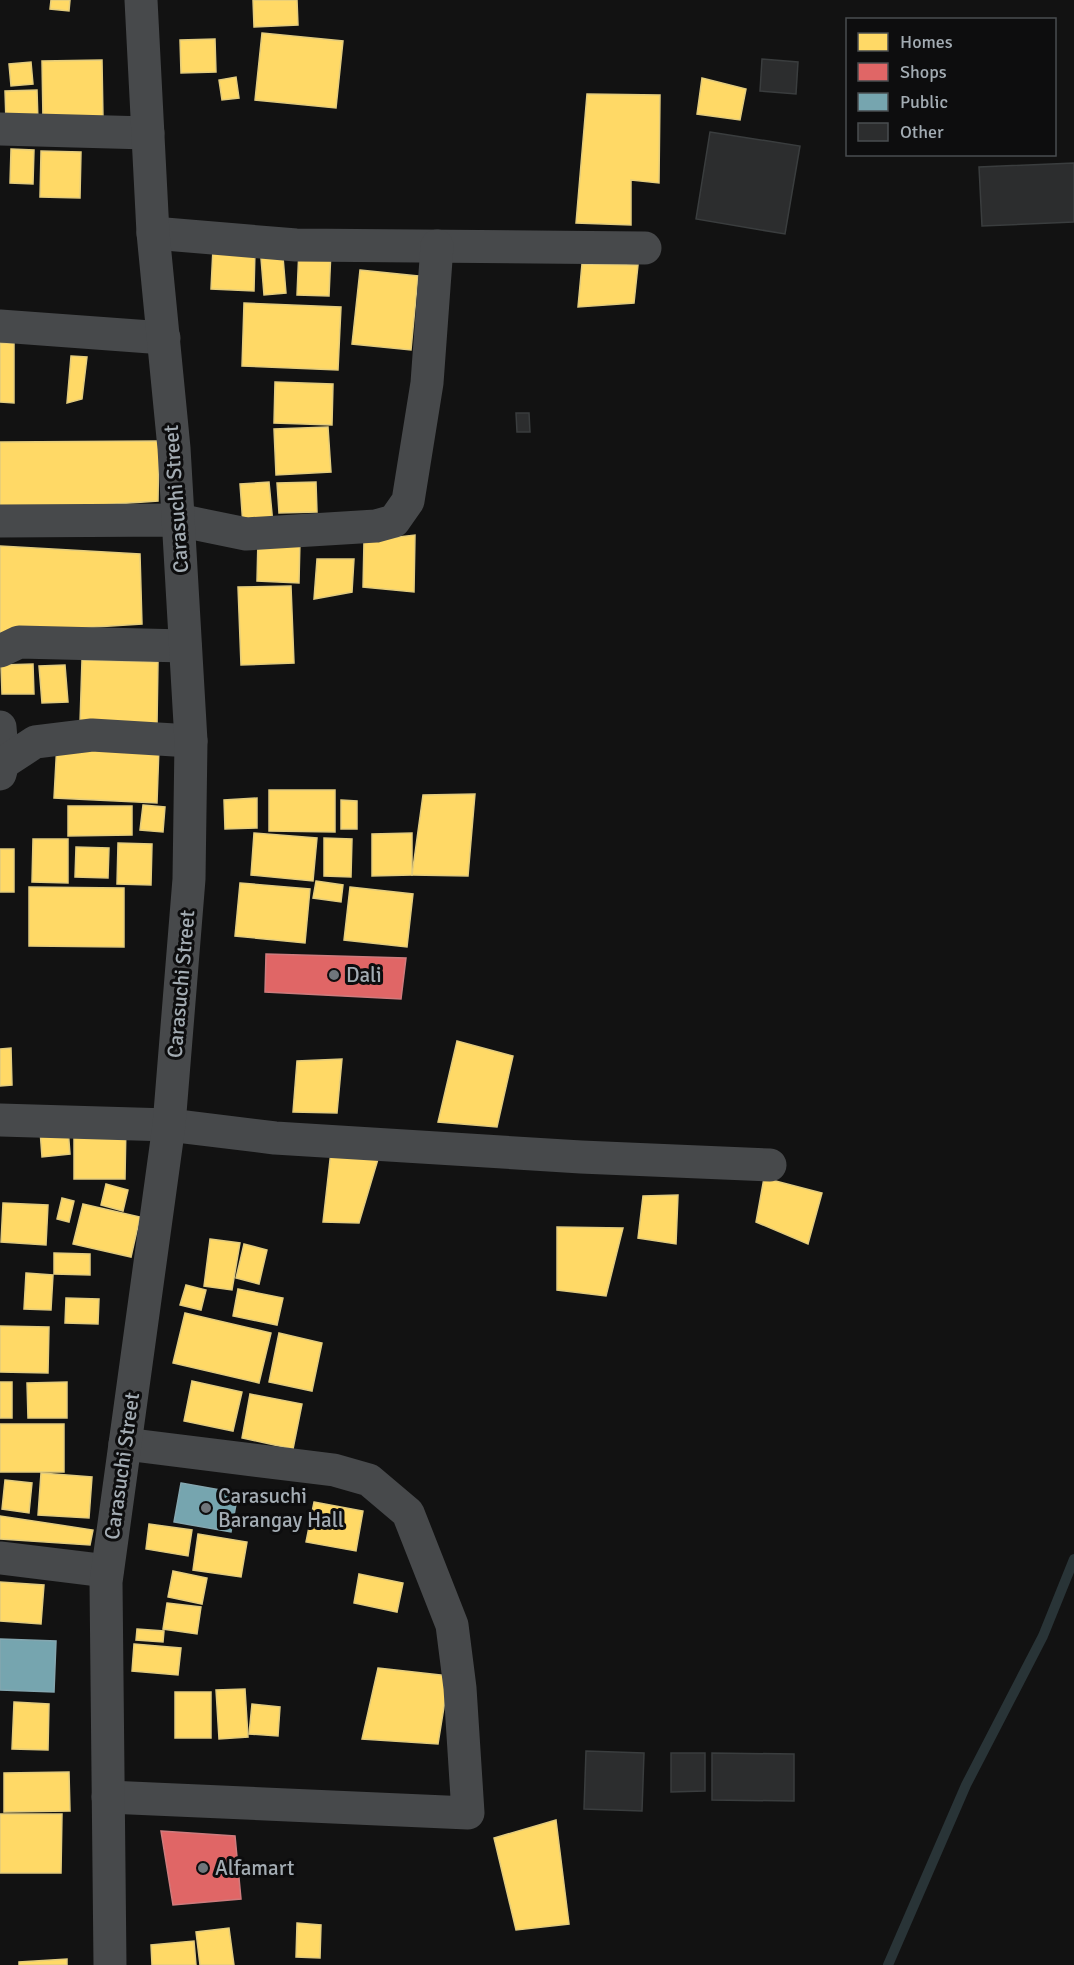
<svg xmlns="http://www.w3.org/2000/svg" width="1074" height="1965" viewBox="0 0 1074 1965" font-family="Signika,sans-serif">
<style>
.homes{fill:#ffd966;stroke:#e3cc7d;stroke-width:1.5}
.shops{fill:#e06666;stroke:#ce7b7d;stroke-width:1.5}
.public{fill:#76a5af;stroke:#84a7b0;stroke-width:1.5}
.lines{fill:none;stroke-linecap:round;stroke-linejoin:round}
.stream{stroke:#293437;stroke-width:10}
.building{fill:#2c2d2e;stroke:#3a3d3e;stroke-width:1.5}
.minor{stroke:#47494b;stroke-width:33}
.poi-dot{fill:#70767b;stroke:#0d0d0e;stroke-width:2}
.labels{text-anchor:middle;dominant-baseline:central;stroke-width:6;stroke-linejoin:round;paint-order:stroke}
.street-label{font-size:21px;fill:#a3acb3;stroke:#0d0d0e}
.poi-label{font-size:21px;fill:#a3acb3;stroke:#0d0d0e;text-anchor:start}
</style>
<rect width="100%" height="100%" fill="#121212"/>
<g class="homes">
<path d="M51,0H70L69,11L50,9Z"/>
<path d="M253,0H297L298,25L254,27Z"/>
<path d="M262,33L343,41L336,108L255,100Z"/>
<path d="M215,39L216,72L181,73L180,40Z"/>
<path d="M102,60L103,119L43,120L42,61Z"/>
<path d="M31,62L33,84L11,86L9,64Z"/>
<path d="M236,77L239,98L222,100L219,80Z"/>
<path d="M702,78L746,89L740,120L697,114Z"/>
<path d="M37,90L38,121L6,122L5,91Z"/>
<path d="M587,94L660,95L659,183L631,180V225L576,223Z"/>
<path d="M11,149L34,150L33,184L10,183Z"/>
<path d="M41,151L81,152L80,198L40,197Z"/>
<path d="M282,245L286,293L264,295L260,246Z"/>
<path d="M213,248L255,250L254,291L211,289Z"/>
<path d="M299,248L331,250L329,296L297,295Z"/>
<path d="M582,264L638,265L634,303L578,307Z"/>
<path d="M360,270L418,276L411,350L352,344Z"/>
<path d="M244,303L341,307L338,370L242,366Z"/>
<path d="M0,343H14V403L0,402Z"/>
<path d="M71,356L87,357L82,399L67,403Z"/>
<path d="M275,382L333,384L332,425L274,423Z"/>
<path d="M328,427L331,472L276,475L274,429Z"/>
<path d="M159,441L158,501L0,512V442Z"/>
<path d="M269,482L273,524L243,526L240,484Z"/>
<path d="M316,482L317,512L279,513L277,483Z"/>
<path d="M415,535L414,592L363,587L364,541Z"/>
<path d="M258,539L300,540L299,583L257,581Z"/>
<path d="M0,546L140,554L142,624L0,633Z"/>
<path d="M317,559H354L352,592L314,599Z"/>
<path d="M291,586L294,663L241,665L238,587Z"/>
<path d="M82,660L158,662L157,725L80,723Z"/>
<path d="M33,664L34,694H2L1,665Z"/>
<path d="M65,665L68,702L42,703L39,666Z"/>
<path d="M57,742L159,747L157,803L54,798Z"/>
<path d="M269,790H335V832L269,831Z"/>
<path d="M475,794L468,876L412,875L423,795Z"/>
<path d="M257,798V828L225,829L224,800Z"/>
<path d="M341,800L357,801V829H341Z"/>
<path d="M143,805L165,807L163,832L140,830Z"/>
<path d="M68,806H132V835L68,836Z"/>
<path d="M254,833L317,838L313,881L251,875Z"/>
<path d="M412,833V875L372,876V834Z"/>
<path d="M324,838L352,839L351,877L324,876Z"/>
<path d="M33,839H68V883L32,882Z"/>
<path d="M118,843L152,844L151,885L117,884Z"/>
<path d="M76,847L109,848L108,878L75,877Z"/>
<rect x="0" y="849" width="14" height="43"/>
<path d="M316,881L343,885L341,902L313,898Z"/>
<path d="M240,883L310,889L305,943L235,936Z"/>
<path d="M29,887L124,888V947L29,946Z"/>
<path d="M350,887L413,894L407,947L344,940Z"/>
<path d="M457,1041L513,1056L497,1127L438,1122Z"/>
<path d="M11,1048L12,1085L0,1086V1049Z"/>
<path d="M342,1059L337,1113L293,1112L297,1061Z"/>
<path d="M74,1124H126L125,1179H74Z"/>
<path d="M68,1128L70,1154L42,1157L40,1130Z"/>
<path d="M331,1151L378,1159L359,1223L323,1222Z"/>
<path d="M764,1178L822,1193L808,1244L756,1222Z"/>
<path d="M106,1184L128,1190L123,1211L101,1205Z"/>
<path d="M678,1195L676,1244L638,1238L643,1196Z"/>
<path d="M62,1198L74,1201L69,1222L57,1219Z"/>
<path d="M3,1203L48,1205L46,1245L1,1242Z"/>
<path d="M83,1204L140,1217L131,1257L73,1244Z"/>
<path d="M557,1227L623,1228L606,1296L557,1290Z"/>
<path d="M210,1239L240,1243L232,1290L204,1286Z"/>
<path d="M244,1244L267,1250L259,1284L236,1278Z"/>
<path d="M54,1253L90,1254V1275L54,1274Z"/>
<path d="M26,1273L53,1275L51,1310L24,1309Z"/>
<path d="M186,1285L206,1290L201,1310L180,1305Z"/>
<path d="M238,1289L283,1298L277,1325L233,1316Z"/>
<path d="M66,1298L99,1299L98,1324L65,1323Z"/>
<path d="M185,1313L271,1333L259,1383L173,1363Z"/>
<path d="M0,1326L49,1327L48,1373L0,1372Z"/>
<path d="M279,1333L322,1343L312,1391L269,1382Z"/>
<path d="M192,1381L242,1392L233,1431L184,1421Z"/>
<rect x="0" y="1382" width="12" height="36"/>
<path d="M67,1382V1418H28L27,1383Z"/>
<path d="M250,1394L302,1404L293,1449L242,1438Z"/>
<rect x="0" y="1424" width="64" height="48"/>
<path d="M41,1473L92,1477L89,1518L38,1515Z"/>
<path d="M5,1480L32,1483L29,1513L2,1509Z"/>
<path d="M314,1502L363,1511L356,1551L306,1542Z"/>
<path d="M0,1516L93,1530L90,1545L0,1539Z"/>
<path d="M149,1524L192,1530L188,1556L146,1549Z"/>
<path d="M198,1534L247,1542L241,1577L193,1570Z"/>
<path d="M173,1571L207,1578L202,1604L168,1597Z"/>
<path d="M359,1574L403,1583L397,1612L354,1603Z"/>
<path d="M0,1582L44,1585L41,1624L0,1621Z"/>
<path d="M167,1603L201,1607L197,1634L163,1629Z"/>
<path d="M137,1629L164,1631L163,1642L136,1640Z"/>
<path d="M134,1644L181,1648L178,1675L132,1671Z"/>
<path d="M378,1668L449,1676L438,1744L362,1739Z"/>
<path d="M245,1689L248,1737L219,1739L216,1690Z"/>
<rect x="175" y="1692" width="36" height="46"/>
<path d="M14,1702L49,1704L48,1750L12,1749Z"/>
<path d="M252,1704L280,1707L278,1736L249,1734Z"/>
<path d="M69,1772L70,1811L4,1812V1773Z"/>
<path d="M0,1814H62L61,1873H0Z"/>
<path d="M556,1820L569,1924L516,1930L494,1838Z"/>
<path d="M297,1923L321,1925L320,1958L296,1957Z"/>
<path d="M229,1928L234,1965H200L196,1932Z"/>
<path d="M194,1941L196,1965H152L151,1945Z"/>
<path d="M67,1959V1965H19V1962Z"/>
</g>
<g class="shops">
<path d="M266,954L406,958L401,999L265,992Z"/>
<path d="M161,1831L235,1836L241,1899L173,1905Z"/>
</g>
<g class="public">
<path d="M181,1483L238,1493L231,1532L174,1522Z"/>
<path d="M0,1639L56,1641L54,1692L0,1690Z"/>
</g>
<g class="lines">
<path class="stream" d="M888,1965L966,1785L1043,1636L1074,1559"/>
</g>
<g class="building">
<path d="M762,59L798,62L796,94L760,91Z"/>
<path d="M710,132L800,146L785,234L696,219Z"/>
<path d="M1074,163V222L982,226L979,167Z"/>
<path d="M516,413H529L530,432H517Z"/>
<path d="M586,1751L644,1753L642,1811L584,1809Z"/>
<path d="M671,1753H705V1791L671,1792Z"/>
<path d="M712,1753L794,1754V1801L712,1800Z"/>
</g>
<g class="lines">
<g class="minor">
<path d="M0,129L148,133"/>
<path d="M153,233L296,245L645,248"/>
<path d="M0,326L164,338"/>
<path d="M0,521L178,520L246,534L376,526L394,521L408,501L427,383L437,246"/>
<path d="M0,651L19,642L185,646"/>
<path d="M0,727L3,763"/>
<path d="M0,774L3,763L35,742L92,735L191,741"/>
<path d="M0,1120L169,1125L275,1138L581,1157L770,1165"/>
<path d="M0,1558L107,1571"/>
<path d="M108,1797L468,1813L460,1688L452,1625L408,1513L369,1480L334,1470L125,1444"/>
<path d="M110,1965L106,1582L169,1125L189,879L191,741L174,448L153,233L141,0"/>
</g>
</g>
<g class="poi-dot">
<circle cx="334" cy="975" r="6"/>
<circle cx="206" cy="1508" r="6"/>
<circle cx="203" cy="1868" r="6"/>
</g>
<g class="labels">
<g class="street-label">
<text transform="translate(176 499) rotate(-94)">Carasuchi Street</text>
<text transform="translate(181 984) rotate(-85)">Carasuchi Street</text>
<text transform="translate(122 1466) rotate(-82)">Carasuchi Street</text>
</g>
<g class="poi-label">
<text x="346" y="975">Dali</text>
<text x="218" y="1496">Carasuchi<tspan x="218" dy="24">Barangay Hall</tspan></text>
<text x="215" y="1868">Alfamart</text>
</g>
</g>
<rect x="846" y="18" width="210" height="138" fill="#0d0d0e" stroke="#494d50" stroke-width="1.5"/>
<rect x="858" y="33" width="30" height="18" fill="#ffd966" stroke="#494d50" stroke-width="1.5"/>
<text x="900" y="48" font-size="18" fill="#a3acb3">Homes</text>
<rect x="858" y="63" width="30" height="18" fill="#e06666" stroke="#494d50" stroke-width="1.5"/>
<text x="900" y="78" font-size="18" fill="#a3acb3">Shops</text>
<rect x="858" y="93" width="30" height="18" fill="#76a5af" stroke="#494d50" stroke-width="1.5"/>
<text x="900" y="108" font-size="18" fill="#a3acb3">Public</text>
<rect x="858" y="123" width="30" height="18" fill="#2c2d2e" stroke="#494d50" stroke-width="1.5"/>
<text x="900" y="138" font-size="18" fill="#a3acb3">Other</text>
</svg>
